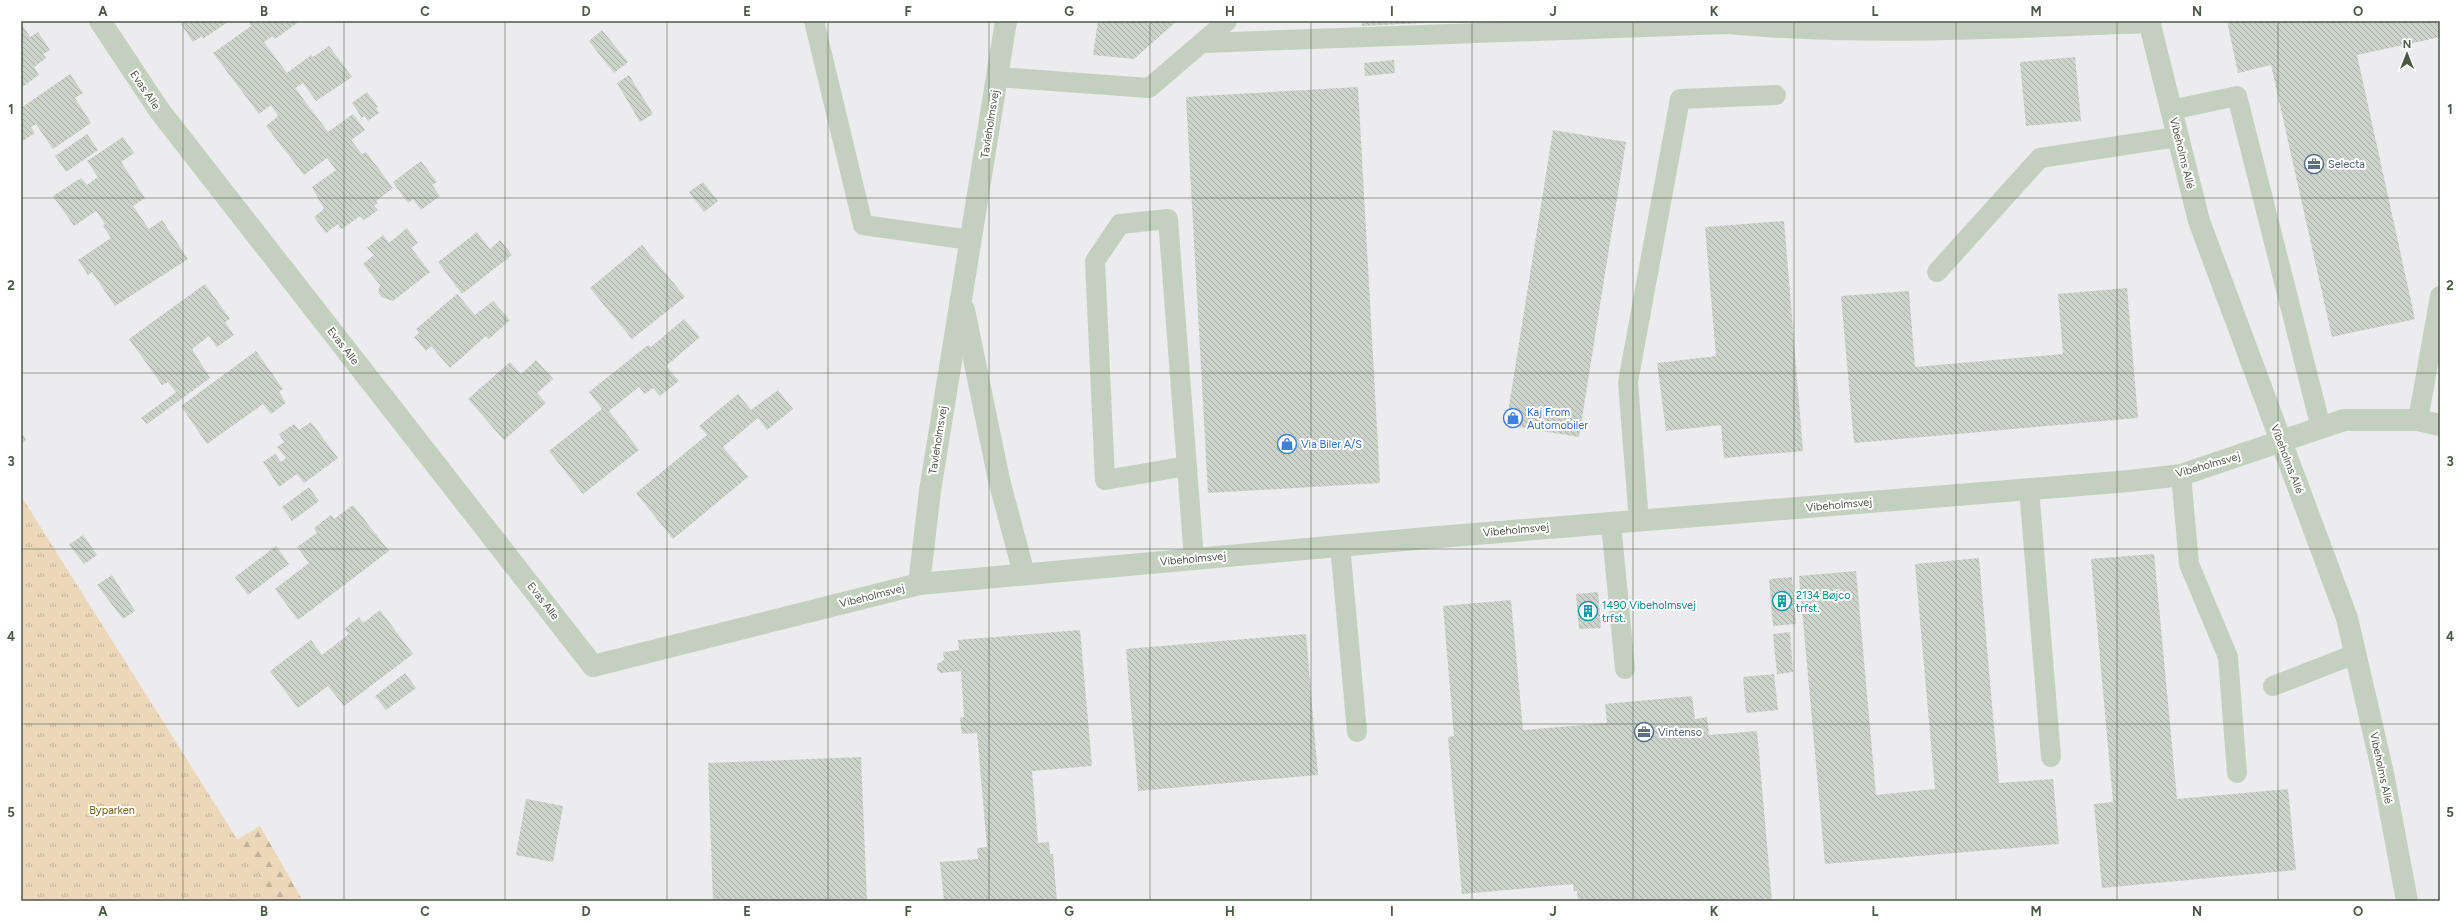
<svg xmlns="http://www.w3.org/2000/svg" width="2461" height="922" viewBox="0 0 2461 922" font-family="Figtree,sans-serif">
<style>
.forest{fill:url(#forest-firs)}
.park{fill:url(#park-tufts)}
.building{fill:url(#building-back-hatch)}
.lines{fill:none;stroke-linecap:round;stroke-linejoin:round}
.lane{stroke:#c4d0bf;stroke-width:20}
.street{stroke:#c4d0bf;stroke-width:22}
.grid{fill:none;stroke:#4b5845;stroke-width:1;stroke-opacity:0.55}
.labels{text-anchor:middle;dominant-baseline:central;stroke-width:4;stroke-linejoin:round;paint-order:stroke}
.street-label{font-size:11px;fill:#4b5845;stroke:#fff}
.service-label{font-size:11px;fill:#4e5e75;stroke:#fff;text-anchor:start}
.shop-label{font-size:11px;fill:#366cbe;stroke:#fff;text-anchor:start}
.culture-label{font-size:11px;fill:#0d838f;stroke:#fff;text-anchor:start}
.park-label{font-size:11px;fill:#755a1a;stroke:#fff}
.neatline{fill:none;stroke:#4b5845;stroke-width:1.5}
.grid-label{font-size:13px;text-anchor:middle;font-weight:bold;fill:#4b5845}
</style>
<defs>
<pattern id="forest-firs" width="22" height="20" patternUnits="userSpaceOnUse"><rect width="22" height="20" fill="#ecd7b9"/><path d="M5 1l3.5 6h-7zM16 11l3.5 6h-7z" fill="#c1b198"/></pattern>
<pattern id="park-tufts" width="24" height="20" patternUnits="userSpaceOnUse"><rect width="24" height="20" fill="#ecd7b9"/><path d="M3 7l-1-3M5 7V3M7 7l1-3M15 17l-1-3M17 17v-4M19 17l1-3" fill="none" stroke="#c1b198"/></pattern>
<pattern id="building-back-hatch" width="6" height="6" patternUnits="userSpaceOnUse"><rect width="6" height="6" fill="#ccd3ca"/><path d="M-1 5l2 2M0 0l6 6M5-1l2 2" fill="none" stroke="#a8aea6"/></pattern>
</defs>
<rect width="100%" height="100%" fill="#ecebee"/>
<path class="forest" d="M260,826L303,901H231L220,850Z"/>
<path class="park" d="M21,496L276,901H21Z"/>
<g class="building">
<path d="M185,21H229L203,39L202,36L193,42L181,24Z"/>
<path d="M248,21H300L275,39L272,36L264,42L287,73L311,55L313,57L329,46L352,77L316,101L303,83L295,88L328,132L353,114L365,130L351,140L362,154L366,152L393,188L376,201L378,203L374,206L378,210L364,220L360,216L342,229L338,224L326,233L314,217L324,209L312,187L336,170L327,158L304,175L266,126L278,116L271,105L259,114L213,53L251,26Z"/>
<path d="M1098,21H1177L1134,59L1093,55Z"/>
<path d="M1362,21H1445V22L1362,26Z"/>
<path d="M2227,21H2440V37L2357,55L2415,319L2332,337L2271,65L2238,73Z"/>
<path d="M21,23L30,37L38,32L50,50L43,54L46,58L34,67L39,75L21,88Z"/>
<path d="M602,30L628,62L614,73L589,41Z"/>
<path d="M2075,57L2081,121L2026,126L2020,62Z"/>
<path d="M1394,60L1395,73L1365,76L1364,63Z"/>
<path d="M70,74L83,93L75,98L91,123L53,149L36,124L31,127L35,133L21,142V108Z"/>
<path d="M629,75L653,114L640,122L617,83Z"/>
<path d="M1358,87L1380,483L1208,493L1186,97Z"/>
<path d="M367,92L378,107L376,108L379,113L368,121L364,116L362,118L352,103Z"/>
<path d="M1553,130L1626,142L1579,437L1506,425Z"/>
<path d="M87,134L98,150L66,172L55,156Z"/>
<path d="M123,137L134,153L121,162L145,198L133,206L149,229L162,220L188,259L115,306L92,272L88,275L78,260L111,238L103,226L105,224L96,211L74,226L53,196L81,178L87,185L98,177L87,161Z"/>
<path d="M421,161L437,182L432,185L440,196L421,210L413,199L408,203L393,182Z"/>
<path d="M703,182L718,201L704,212L689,192Z"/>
<path d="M1784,221L1803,451L1724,458L1721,425L1666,431L1657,363L1716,356L1705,227Z"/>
<path d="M407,228L418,243L411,248L430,272L393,301L381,297L378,291L380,285L363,264L374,255L367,248L383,235L389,243Z"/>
<path d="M477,232L490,249L500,240L512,255L462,294L438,262Z"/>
<path d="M642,245L685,297L632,339L590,288Z"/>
<path d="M205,284L230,319L225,322L234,335L217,347L209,336L192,349L210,378L147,424L141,418L176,392L168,382L162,385L129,339Z"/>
<path d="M2127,288L2138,418L1854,443L1841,296L1909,291L1915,367L2063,354L2058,294Z"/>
<path d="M457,294L475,315L493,301L510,320L489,339L486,336L450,368L431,346L426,351L414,337L419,333L416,329Z"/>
<path d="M684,319L700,337L666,366L679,381L660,396L653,388L645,394L639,387L609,411L639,450L583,494L549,451L602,409L589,392L648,345L651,347Z"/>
<path d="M256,351L283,389L279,392L286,403L271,414L263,404L207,444L181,406Z"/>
<path d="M536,360L553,379L537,393L546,403L504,440L468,399L510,362L521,374Z"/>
<path d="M778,390L793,409L767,430L758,418L723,447L748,477L673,539L636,493L707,435L699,426L738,394L751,410Z"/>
<path d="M311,422L338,458L304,483L297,474L279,487L263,462L275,454L281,462L286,458L277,447L284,442L279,434L294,424L299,430Z"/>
<path d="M21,432L26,440L21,444Z"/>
<path d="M309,487L319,501L292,521L282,507Z"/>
<path d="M353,505L389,551L298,620L275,589L309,563L297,547L317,533L314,528L331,515L334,519Z"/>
<path d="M83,535L97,555L84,564L69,545Z"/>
<path d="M276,546L289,564L248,595L235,577Z"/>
<path d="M2154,554L2177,799L2288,789L2296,870L2102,888L2094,804L2113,802L2091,559Z"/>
<path d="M1979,558L1999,783L2053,779L2059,844L1825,864L1799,576L1856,571L1876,795L1935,789L1915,564Z"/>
<path d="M112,575L135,611L123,619L97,585Z"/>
<path d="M1792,577L1796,624L1773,626L1769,579Z"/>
<path d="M1598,592L1601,628L1579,629L1576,594Z"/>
<path d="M1511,600L1523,730L1607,723L1605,704L1692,696L1695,719L1707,717L1709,735L1757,731L1772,901H1578L1577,891H1574L1573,884L1462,894L1448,737L1454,736L1443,606Z"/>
<path d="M380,610L413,654L344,706L328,686L298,708L270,671L311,640L322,655L349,634L344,629L359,617L363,623Z"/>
<path d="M1080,630L1092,766L1032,771L1038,843L1049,842L1050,854H1053L1057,901H944L940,862L978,859L977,848L987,847L977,733L962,734L960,718L964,717L961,671L941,673L937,670V664L944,660L943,652L959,650L958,640Z"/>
<path d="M1790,632L1793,672L1777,674L1773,634Z"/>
<path d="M1306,634L1318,775L1138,791L1126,649Z"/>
<path d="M405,673L416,688L386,710L375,696Z"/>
<path d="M1774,674L1778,710L1746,713L1743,677Z"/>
<path d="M861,757L867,901H713L708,763Z"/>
<path d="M526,799L563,806L553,862L516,855Z"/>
</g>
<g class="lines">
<g class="lane">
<path d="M814,21L863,225L970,240"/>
<path d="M1204,43L1727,24C1868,37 2009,28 2150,23"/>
<path d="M997,77L1149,88L1227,21"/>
<path d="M2171,110L2237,96L2321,428"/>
<path d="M1937,272L2040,158L2177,137"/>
<path d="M2418,420L2440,296"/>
<path d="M1187,466L1105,480L1095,261L1120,224L1168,219L1194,559"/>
<path d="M2181,475L2189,564L2228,657L2237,773"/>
<path d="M2029,489L2051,757"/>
<path d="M1639,521L1628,382L1680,99L1776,95"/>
<path d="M1611,523L1625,669"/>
<path d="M1340,545L1357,732"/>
<path d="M2273,686L2355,654"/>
</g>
<g class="street">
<path d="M100,21L159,110L593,666L919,584L1438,537L2130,481L2181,475L2344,420H2418L2440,425"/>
<path d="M2149,21L2199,221L2347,618L2383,773L2407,901"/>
<path d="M964,310L999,480L1024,574"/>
<path d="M919,584L930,491L1006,21"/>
</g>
</g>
<path class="grid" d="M183,21V901M344,21V901M505,21V901M667,21V901M828,21V901M989,21V901M1150,21V901M1311,21V901M1472,21V901M1633,21V901M1794,21V901M1956,21V901M2117,21V901M2278,21V901M21,198H2440M21,373H2440M21,549H2440M21,724H2440"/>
<defs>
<symbol id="office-ring" viewBox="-11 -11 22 22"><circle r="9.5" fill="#fff" stroke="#5c6f8a" stroke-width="1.5"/><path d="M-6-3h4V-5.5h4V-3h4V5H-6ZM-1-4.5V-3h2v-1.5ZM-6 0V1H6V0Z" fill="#5c6f8a"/></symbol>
<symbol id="shop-ring" viewBox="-11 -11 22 22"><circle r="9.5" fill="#fff" stroke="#3f7fe0" stroke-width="1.5"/><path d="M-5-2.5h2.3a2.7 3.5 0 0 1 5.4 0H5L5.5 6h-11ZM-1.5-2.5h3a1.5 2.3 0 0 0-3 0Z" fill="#3f7fe0"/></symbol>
<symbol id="building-ring" viewBox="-11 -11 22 22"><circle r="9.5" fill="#fff" stroke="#0f9aa8" stroke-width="1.5"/><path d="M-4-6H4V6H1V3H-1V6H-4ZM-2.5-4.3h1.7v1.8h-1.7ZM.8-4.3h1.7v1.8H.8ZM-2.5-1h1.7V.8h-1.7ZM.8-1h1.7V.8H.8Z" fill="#0f9aa8"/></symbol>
</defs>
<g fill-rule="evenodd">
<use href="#office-ring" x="2303" y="153" width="22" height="22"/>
<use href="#shop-ring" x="1502" y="407" width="22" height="22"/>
<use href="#shop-ring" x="1276" y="433" width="22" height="22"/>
<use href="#building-ring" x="1771" y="590" width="22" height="22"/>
<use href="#building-ring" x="1577" y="600" width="22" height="22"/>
<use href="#office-ring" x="1633" y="721" width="22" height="22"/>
</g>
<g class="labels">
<g class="street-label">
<text transform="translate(145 90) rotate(56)">Evas Alle</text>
<text transform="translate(990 124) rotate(-81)">Tavleholmsvej</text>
<text transform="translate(2182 153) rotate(76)">Vibeholms Allé</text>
<text transform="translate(343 346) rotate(52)">Evas Alle</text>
<text transform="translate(938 440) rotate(-81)">Tavleholmsvej</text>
<text transform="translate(2287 459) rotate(69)">Vibeholms Allé</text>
<text transform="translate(2208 465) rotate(-16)">Vibeholmsvej</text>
<text transform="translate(1839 505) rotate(-5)">Vibeholmsvej</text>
<text transform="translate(1516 530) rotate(-5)">Vibeholmsvej</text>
<text transform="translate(1193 559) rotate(-5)">Vibeholmsvej</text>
<text transform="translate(872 596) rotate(-14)">Vibeholmsvej</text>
<text transform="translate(543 601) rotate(52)">Evas Alle</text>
<text transform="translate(2381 768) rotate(78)">Vibeholms Allé</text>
</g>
<g class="service-label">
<text x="2328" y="164">Selecta</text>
<text x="1658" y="732">Vintenso</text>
</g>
<g class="shop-label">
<text x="1527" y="412">Kaj From<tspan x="1527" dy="13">Automobiler</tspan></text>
<text x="1301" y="444">Via Biler A/S</text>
</g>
<g class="culture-label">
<text x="1796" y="595">2134 Bøjco<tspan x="1796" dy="13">trfst.</tspan></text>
<text x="1602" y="605">1490 Vibeholmsvej<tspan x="1602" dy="13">trfst.</tspan></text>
</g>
<g class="park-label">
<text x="112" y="810">Byparken</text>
</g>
</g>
<rect width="2461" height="922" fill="none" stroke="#ffffff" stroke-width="44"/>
<g transform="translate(2407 54)" stroke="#ffffff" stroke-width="3" paint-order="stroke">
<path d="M0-3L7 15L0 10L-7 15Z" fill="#4b5845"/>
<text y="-6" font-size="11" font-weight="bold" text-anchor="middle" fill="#4b5845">N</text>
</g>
<rect x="22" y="22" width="2417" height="878" class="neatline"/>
<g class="grid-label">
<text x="103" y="16">A</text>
<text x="264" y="16">B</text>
<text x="425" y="16">C</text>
<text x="586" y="16">D</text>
<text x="747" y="16">E</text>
<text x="908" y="16">F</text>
<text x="1069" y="16">G</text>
<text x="1230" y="16">H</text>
<text x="1392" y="16">I</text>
<text x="1553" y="16">J</text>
<text x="1714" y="16">K</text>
<text x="1875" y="16">L</text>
<text x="2036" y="16">M</text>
<text x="2197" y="16">N</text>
<text x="2358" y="16">O</text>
<text x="11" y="114">1</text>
<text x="2450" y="114">1</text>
<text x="11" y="290">2</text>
<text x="2450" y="290">2</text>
<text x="11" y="466">3</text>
<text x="2450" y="466">3</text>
<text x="11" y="641">4</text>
<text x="2450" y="641">4</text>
<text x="11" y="817">5</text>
<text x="2450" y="817">5</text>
<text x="103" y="916">A</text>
<text x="264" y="916">B</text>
<text x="425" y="916">C</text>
<text x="586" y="916">D</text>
<text x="747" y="916">E</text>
<text x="908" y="916">F</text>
<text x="1069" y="916">G</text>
<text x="1230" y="916">H</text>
<text x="1392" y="916">I</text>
<text x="1553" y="916">J</text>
<text x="1714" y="916">K</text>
<text x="1875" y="916">L</text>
<text x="2036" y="916">M</text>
<text x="2197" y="916">N</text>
<text x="2358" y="916">O</text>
</g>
</svg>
